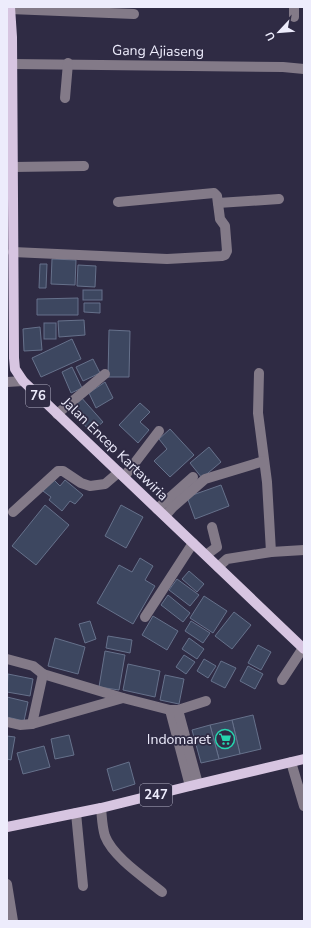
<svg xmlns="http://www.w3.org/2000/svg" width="311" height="928" viewBox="0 0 311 928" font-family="'Nunito Sans',sans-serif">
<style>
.building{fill:#3d4760;stroke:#66718b}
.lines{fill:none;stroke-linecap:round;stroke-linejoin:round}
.minor{stroke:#837a88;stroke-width:10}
.major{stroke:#d7c5e1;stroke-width:10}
.labels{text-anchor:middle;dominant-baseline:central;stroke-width:3.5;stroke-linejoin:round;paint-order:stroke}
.shield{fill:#2f2b44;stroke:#b4b2c5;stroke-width:1}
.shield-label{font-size:13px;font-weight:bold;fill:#edecfc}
.street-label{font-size:14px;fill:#edecfc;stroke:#2f2b44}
.poi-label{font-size:14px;fill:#edecfc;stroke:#2f2b44;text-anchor:end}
</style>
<rect width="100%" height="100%" fill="#2f2b44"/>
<g class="building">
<path d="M52,259L76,260L75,285L51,284Z"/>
<path d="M40,264H47L46,288H39Z"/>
<path d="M78,265L96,266L95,287L77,286Z"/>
<rect x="83" y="290" width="19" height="10"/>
<path d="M78,298V315H37V299Z"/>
<path d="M84,303H100V313L84,312Z"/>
<path d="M84,320L85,335L59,337L58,321Z"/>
<rect x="44" y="323" width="12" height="16"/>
<path d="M40,327L42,350L24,351L23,329Z"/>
<path d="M109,330L130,331L129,377H108Z"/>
<path d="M72,339L81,359L41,377L32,358Z"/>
<path d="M93,359L100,373L83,381L76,367Z"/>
<path d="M72,367L82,388L71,393L62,372Z"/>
<path d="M105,382L113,398L96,408L89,393Z"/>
<path d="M80,396L103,422L91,432L68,407Z"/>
<path d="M140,403L150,412L140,422L149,430L138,443L119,425Z"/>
<path d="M170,429L194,455L170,477L154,461L167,449L159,439Z"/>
<path d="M209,447L221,462L202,478L190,463Z"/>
<path d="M53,479L60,486L65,480L83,495L75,504L70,501L62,511L49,500L51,497L43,491Z"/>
<path d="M221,485L229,506L195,519L187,497Z"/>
<path d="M45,505L69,525L36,565L12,546Z"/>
<path d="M121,505L143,517L126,548L105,536Z"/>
<path d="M140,558L153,566L145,580L155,586L133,624L97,603L119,565L132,572Z"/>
<path d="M189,571L204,584L197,592L182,579Z"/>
<path d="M177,579L199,595L190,606L169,590Z"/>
<path d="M168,595L190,613L183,622L161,605Z"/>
<path d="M204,596L227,611L213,633L190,618Z"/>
<path d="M234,612L251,625L232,649L215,636Z"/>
<path d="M153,616L178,631L167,650L142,635Z"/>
<path d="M90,621L96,639L85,643L79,624Z"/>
<path d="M191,621L210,633L203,643L185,631Z"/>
<path d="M108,636L132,640L130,653L106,648Z"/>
<path d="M55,638L85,647L78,674L48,666Z"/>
<path d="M189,638L204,649L197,659L182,649Z"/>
<path d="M258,645L271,652L261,670L248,663Z"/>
<path d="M105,651L125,655L119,690L99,687Z"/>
<path d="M184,655L195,662L186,674L176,667Z"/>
<path d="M204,659L216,666L208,678L197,671Z"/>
<path d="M221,661L236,668L225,688L211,681Z"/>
<path d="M128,664L160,671L155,697L123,690Z"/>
<path d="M248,666L263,674L255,689L240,681Z"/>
<path d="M8,674L33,679L30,696L7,692Z"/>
<path d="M165,675L184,679L179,704L160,700Z"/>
<path d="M7,697L28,702L24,721L7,717Z"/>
<path d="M253,715L261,749L240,754L232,720Z"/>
<path d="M232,720L240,754L219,759L210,725Z"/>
<path d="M210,725L219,759L201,763L192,730Z"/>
<path d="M69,735L74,755L55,759L51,739Z"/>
<path d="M7,736L15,737L11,760L7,759Z"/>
<path d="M44,746L50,767L23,774L17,753Z"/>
<path d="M129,762L135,784L113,791L107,769Z"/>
</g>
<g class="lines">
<g class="minor">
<path d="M10,9L134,14"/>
<path d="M294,17V7"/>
<path d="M12,64L283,67L304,69"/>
<path d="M65,98L68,63"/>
<path d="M13,167L84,166"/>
<path d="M218,203L279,199"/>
<path d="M13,252L167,259L222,256L225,255L227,251L225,226L220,219L217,196L214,193L118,202"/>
<path d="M259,373L258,413L267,482L271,552"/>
<path d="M7,382L23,381"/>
<path d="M57,414L105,374"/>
<path d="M124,477L159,431"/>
<path d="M157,509L193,477"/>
<path d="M13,512L58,471H63L81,483L90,486L105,484L119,472"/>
<path d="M165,516L173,507L205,479L264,461"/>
<path d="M206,555L217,547L212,527"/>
<path d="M218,567L227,559L271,552L304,550"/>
<path d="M145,617L193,543"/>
<path d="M7,659L33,666L43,674L123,698L170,710H178L206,701"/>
<path d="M282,680L303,648"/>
<path d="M170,710L190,786"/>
<path d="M178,710L198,784"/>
<path d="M7,722L20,725L32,724L123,698"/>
<path d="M32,724L43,674"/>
<path d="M291,762L304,806"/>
<path d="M101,808C102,817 102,827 105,836C113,857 145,878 162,892"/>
<path d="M76,813L83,886"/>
<path d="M7,884L13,921"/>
</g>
<g class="major">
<path d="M10,7L12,37L14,358L15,369L23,381L304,649"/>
<path d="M7,827L101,808L190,786L304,759"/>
</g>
</g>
<defs>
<symbol id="supermarket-ring" viewBox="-11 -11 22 22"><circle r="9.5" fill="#2f2b44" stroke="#26d5ae" stroke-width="1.5"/><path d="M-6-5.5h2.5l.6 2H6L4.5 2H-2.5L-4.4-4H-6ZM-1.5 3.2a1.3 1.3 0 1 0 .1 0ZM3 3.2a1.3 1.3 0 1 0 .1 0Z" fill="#26d5ae"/></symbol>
</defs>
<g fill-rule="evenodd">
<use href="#supermarket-ring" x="214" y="728" width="22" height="22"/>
</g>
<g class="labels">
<g class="shield">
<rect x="26" y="385" width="24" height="22" rx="3"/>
<rect x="140" y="784" width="32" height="22" rx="3"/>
</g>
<g class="shield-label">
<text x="38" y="396">76</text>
<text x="156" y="795">247</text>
</g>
<g class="street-label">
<text transform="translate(158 51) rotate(1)">Gang Ajiaseng</text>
<text transform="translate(115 449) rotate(44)">Jalan Encep Kartawiria</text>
</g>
<g class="poi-label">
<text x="211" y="739">Indomaret</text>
</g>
</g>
<rect width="311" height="928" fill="none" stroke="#edecfc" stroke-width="16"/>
<g transform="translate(279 32) rotate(244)" stroke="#2f2b44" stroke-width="3" paint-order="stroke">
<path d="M0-3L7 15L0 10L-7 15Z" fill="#edecfc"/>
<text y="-6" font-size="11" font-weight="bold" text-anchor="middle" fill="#edecfc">U</text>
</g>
</svg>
